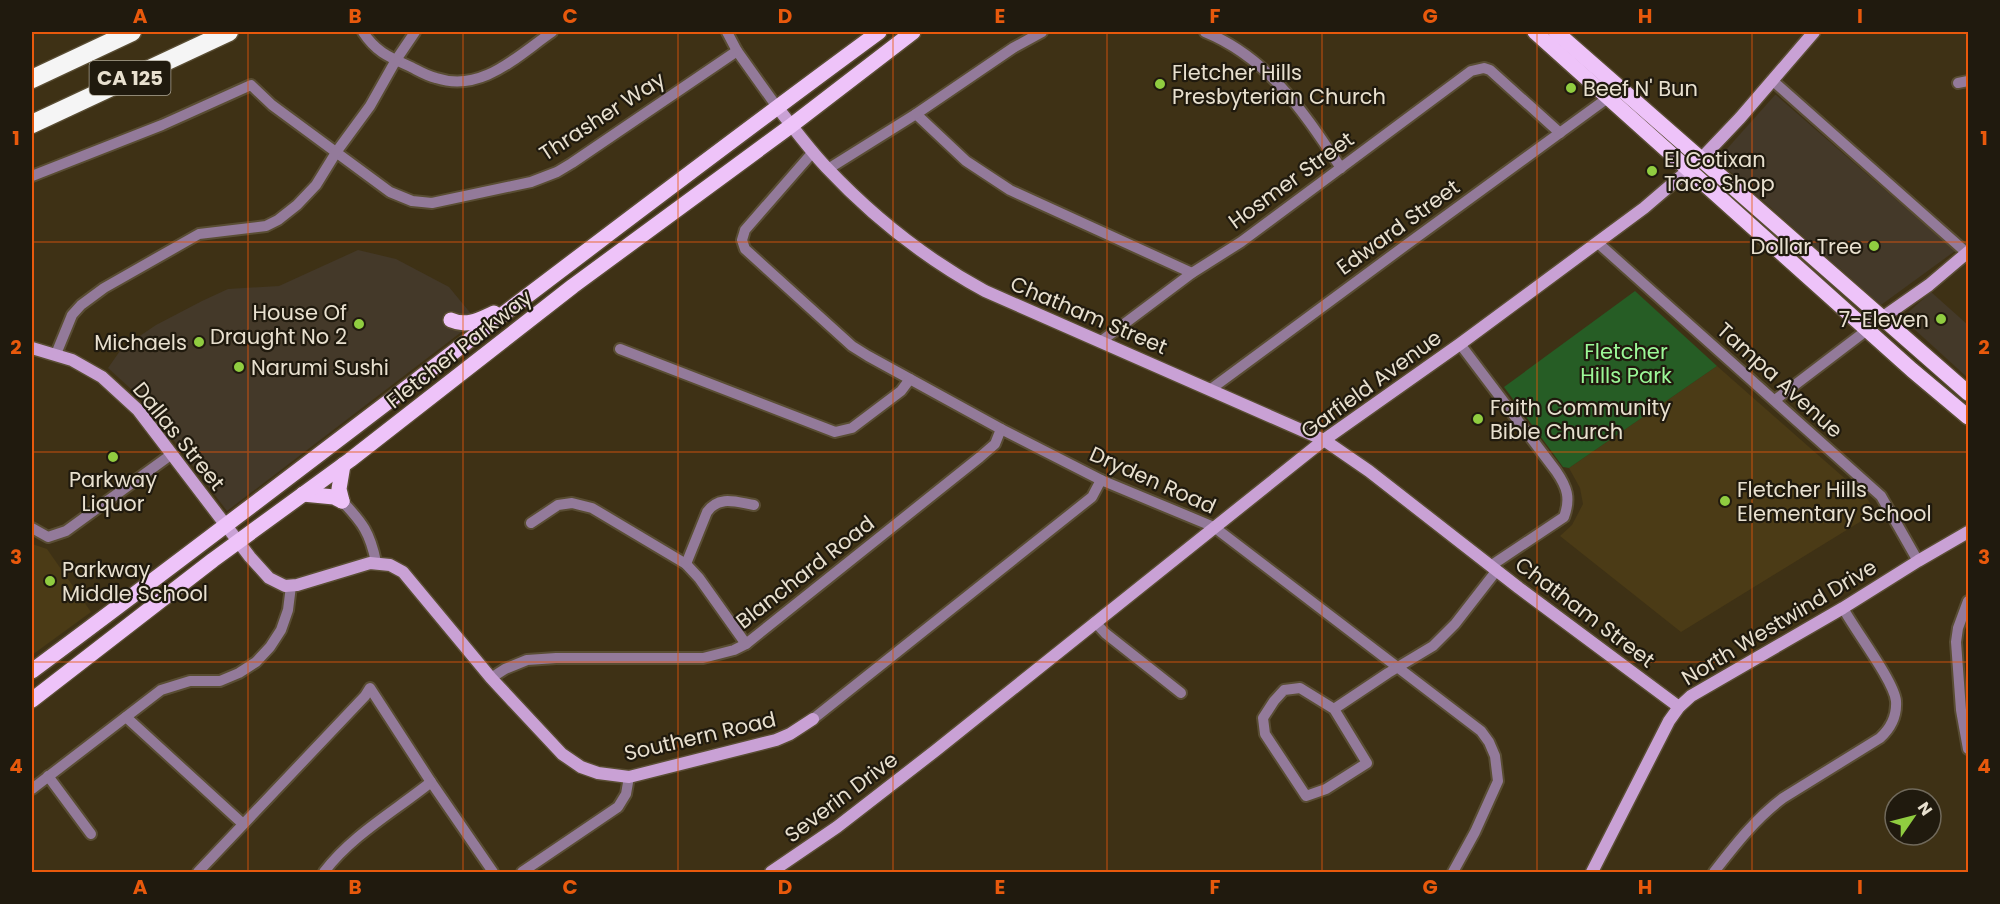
<svg xmlns="http://www.w3.org/2000/svg" width="2000" height="904" viewBox="0 0 2000 904" font-family="Poppins,sans-serif">
<style>
.commercial{fill:#443929}
.built{fill:#4b3b16}
.green{fill:#265d25}
.lines{fill:none;stroke-linecap:round;stroke-linejoin:round}
.street-casing{stroke:#594d33;stroke-width:14}
.secondary-casing{stroke:#594d33;stroke-width:15}
.primary-casing{stroke:#594d33;stroke-width:18}
.highway-casing{stroke:#594d33;stroke-width:21}
.street{stroke:#937a9a;stroke-width:10}
.secondary{stroke:#c9a1d5;stroke-width:12}
.primary{stroke:#eec3f9;stroke-width:15}
.highway{stroke:#f5f5f5;stroke-width:18}
.grid{fill:none;stroke:#e8590c;stroke-width:1.5;stroke-opacity:0.55}
.poi-dot{fill:#90cd40;stroke:#201a0e;stroke-width:2}
.labels{text-anchor:middle;dominant-baseline:central;stroke-width:4.5;stroke-linejoin:round;paint-order:stroke}
.shield{fill:#201a0e;stroke:#aca595;stroke-width:1.5}
.shield-label{font-size:20px;font-weight:bold;fill:#e8e0cf}
.poi-label{font-size:21px;fill:#e8e0cf;stroke:#201a0e;text-anchor:start}
.street-label{font-size:21px;fill:#e8e0cf;stroke:#201a0e}
.park-label{font-size:21px;fill:#9cf897;stroke:#201a0e}
.neatline{fill:none;stroke:#e8590c;stroke-width:2}
.grid-label{font-size:20px;text-anchor:middle;font-weight:bold;fill:#e8590c}
</style>
<rect width="100%" height="100%" fill="#3e3115"/>
<g class="commercial">
<path d="M1775,95H1776L1955,251L1881,305L1717,160Z"/>
<path d="M358,250L396,259L449,287L472,315L464,330L227,511L143,400L108,368L122,348L156,325L202,301L228,289L279,286Z"/>
<path d="M1931,292L1968,325V378L1902,318Z"/>
</g>
<g class="built">
<path d="M1717,366L1866,497L1876,512L1681,632L1560,536L1572,525L1583,504L1580,488L1569,468Z"/>
<path d="M32,544L47,549L91,612L32,655Z"/>
</g>
<path class="green" d="M1635,291L1717,366L1569,468L1563,467L1504,387Z"/>
<g class="lines">
<defs>
<g id="street">
<path d="M363,32C376,52 389,57 411,67C419,71 427,76 436,78C482,93 517,56 552,32"/>
<path d="M727,32L737,51L777,107"/>
<path d="M1205,32C1269,58 1304,113 1341,168"/>
<path d="M1772,80L1968,254"/>
<path d="M1958,83L1968,81"/>
<path d="M916,114L966,161L1010,190L1192,273"/>
<path d="M813,152L745,230L742,240L745,249L852,346L868,356L1001,429L1101,480L1214,527L1481,731L1489,742L1495,756L1498,781L1475,832L1453,872"/>
<path d="M828,169L916,114L1013,48L1042,32"/>
<path d="M32,176L162,125L251,85L272,105L390,192L412,201L432,203L531,182L557,172L572,163L737,51"/>
<path d="M1598,243L1881,496L1918,561"/>
<path d="M1100,342L1192,273L1241,242L1471,71L1484,68L1490,70L1560,133"/>
<path d="M1460,344L1556,471C1567,487 1571,498 1564,517L1492,565"/>
<path d="M620,349L835,432L852,428L901,391L910,379"/>
<path d="M56,354L72,315L81,305L104,288L199,234L266,226L278,220L297,205L316,185L337,151L370,106L396,60L415,32"/>
<path d="M1211,389L1406,245L1609,97"/>
<path d="M1775,400L1867,330"/>
<path d="M342,501C363,523 370,533 376,562"/>
<path d="M531,523L558,505L572,503L592,508L686,564L699,578L746,644"/>
<path d="M32,528L48,537L66,531L172,454"/>
<path d="M686,564L707,512C719,495 736,502 754,505"/>
<path d="M1968,601L1958,628L1956,642L1961,710L1968,749"/>
<path d="M1095,622L1105,633L1181,693"/>
<path d="M491,678L505,669L527,660L556,658H703L734,650L746,644L980,457L995,444L1001,429"/>
<path d="M1334,709L1367,763L1326,789L1306,796L1265,734L1263,718L1274,701L1284,690L1300,688L1334,709L1388,673L1433,646L1455,624L1497,570"/>
<path d="M126,717L243,824"/>
<path d="M813,719L1092,497L1101,480"/>
<path d="M48,776L91,834"/>
<path d="M32,789L161,690L190,681H220L239,673L256,662L270,647L281,630L288,610L291,586"/>
<path d="M198,872L365,696L370,688L431,782L493,872"/>
<path d="M324,872C352,835 395,811 431,782"/>
<path d="M522,872L618,807L626,794L629,777"/>
<path d="M1714,872C1735,845 1755,819 1783,798L1880,738C1891,728 1897,716 1896,701C1894,681 1854,629 1843,608"/>
</g>
<g id="secondary">
<path d="M777,107C793,127 808,148 826,167C873,217 926,259 985,291L1324,440L1369,471L1519,588L1679,707"/>
<path d="M1882,318L1929,285L1968,252"/>
<path d="M32,348L72,360L102,377L138,410L250,557L269,578L285,586L297,585L370,563L390,565L403,572L491,678L562,754L581,767L598,773L629,777L776,740L790,734L813,719"/>
<path d="M771,872L837,827L935,751L1324,440L1460,344L1644,208L1700,160L1740,118L1814,32"/>
<path d="M1592,872L1669,721L1679,707L1691,696L1843,608L1918,561L1968,532"/>
</g>
<g id="primary">
<path d="M1535,32L1912,370L1968,417"/>
<path d="M1556,32L1968,393"/>
<path d="M451,320C467,327 479,320 494,313"/>
<path d="M303,494L334,497L342,501"/>
<path d="M342,501L339,489L343,465"/>
<path d="M32,671C316,460 594,241 879,32"/>
<path d="M32,700L213,560L350,460L573,286L792,125L913,32"/>
</g>
<g id="highway">
<path d="M32,79L132,32"/>
<path d="M32,124L229,32"/>
</g>
</defs>
<use href="#street" class="street-casing"/>
<use href="#secondary" class="secondary-casing"/>
<use href="#primary" class="primary-casing"/>
<use href="#highway" class="highway-casing"/>
<use href="#street" class="street"/>
<use href="#secondary" class="secondary"/>
<use href="#primary" class="primary"/>
<use href="#highway" class="highway"/>
</g>
<path class="grid" d="M248,32V872M463,32V872M678,32V872M893,32V872M1107,32V872M1322,32V872M1537,32V872M1752,32V872M32,242H1968M32,452H1968M32,662H1968"/>
<g class="poi-dot">
<circle cx="1160" cy="84" r="6"/>
<circle cx="1571" cy="88" r="6"/>
<circle cx="1652" cy="171" r="6"/>
<circle cx="1874" cy="246" r="6"/>
<circle cx="1941" cy="319" r="6"/>
<circle cx="359" cy="324" r="6"/>
<circle cx="199" cy="342" r="6"/>
<circle cx="239" cy="367" r="6"/>
<circle cx="1478" cy="419" r="6"/>
<circle cx="113" cy="457" r="6"/>
<circle cx="1725" cy="501" r="6"/>
<circle cx="50" cy="581" r="6"/>
</g>
<g class="labels">
<rect class="shield" x="89.5" y="61" width="81" height="34" rx="4.5"/>
<g class="shield-label">
<text x="130" y="78">CA 125</text>
</g>
<g class="poi-label">
<text x="1172" y="72">Fletcher Hills<tspan x="1172" dy="24">Presbyterian Church</tspan></text>
<text x="1583" y="88">Beef N' Bun</text>
<text x="1664" y="159">El Cotixan<tspan x="1664" dy="24">Taco Shop</tspan></text>
<text x="1862" y="246" text-anchor="end">Dollar Tree</text>
<text x="347" y="312" text-anchor="end">House Of<tspan x="347" dy="24">Draught No 2</tspan></text>
<text x="1929" y="319" text-anchor="end">7-Eleven</text>
<text x="187" y="342" text-anchor="end">Michaels</text>
<text x="251" y="367">Narumi Sushi</text>
<text x="1490" y="407">Faith Community<tspan x="1490" dy="24">Bible Church</tspan></text>
<text x="113" y="479" text-anchor="middle">Parkway<tspan x="113" dy="24">Liquor</tspan></text>
<text x="1737" y="489">Fletcher Hills<tspan x="1737" dy="24">Elementary School</tspan></text>
<text x="62" y="569">Parkway<tspan x="62" dy="24">Middle School</tspan></text>
</g>
<g class="street-label">
<text transform="translate(602 116) rotate(-33)">Thrasher Way</text>
<text transform="translate(1291 180) rotate(-36)">Hosmer Street</text>
<text transform="translate(1398 227) rotate(-36)">Edward Street</text>
<text transform="translate(1089 315) rotate(23)">Chatham Street</text>
<text transform="translate(459 349) rotate(-38)">Fletcher Parkway</text>
<text transform="translate(1780 380) rotate(42)">Tampa Avenue</text>
<text transform="translate(1371 384) rotate(-36)">Garfield Avenue</text>
<text transform="translate(179 436) rotate(51)">Dallas Street</text>
<text transform="translate(1153 480) rotate(24)">Dryden Road</text>
<text transform="translate(805 572) rotate(-38)">Blanchard Road</text>
<text transform="translate(1585 612) rotate(37)">Chatham Street</text>
<text transform="translate(1779 622) rotate(-31)">North Westwind Drive</text>
<text transform="translate(700 736) rotate(-13)">Southern Road</text>
<text transform="translate(841 797) rotate(-37)">Severin Drive</text>
</g>
<g class="park-label">
<text x="1626" y="351">Fletcher<tspan x="1626" dy="24">Hills Park</tspan></text>
</g>
</g>
<rect width="2000" height="904" fill="none" stroke="#201a0e" stroke-width="66"/>
<g transform="translate(1913 817) rotate(55)"><circle r="28" fill="#201a0e" stroke="#70695b" stroke-width="1.5"/>
<path d="M0-4.5L10 22L0 15L-10 22Z" fill="#90cd40"/>
<text y="-9" font-size="16" font-weight="bold" text-anchor="middle" fill="#e8e0cf">N</text>
</g>
<rect x="33" y="33" width="1934" height="838" class="neatline"/>
<g class="grid-label">
<text x="140" y="23">A</text>
<text x="355" y="23">B</text>
<text x="570" y="23">C</text>
<text x="785" y="23">D</text>
<text x="1000" y="23">E</text>
<text x="1215" y="23">F</text>
<text x="1430" y="23">G</text>
<text x="1645" y="23">H</text>
<text x="1860" y="23">I</text>
<text x="16" y="145">1</text>
<text x="1984" y="145">1</text>
<text x="16" y="354">2</text>
<text x="1984" y="354">2</text>
<text x="16" y="564">3</text>
<text x="1984" y="564">3</text>
<text x="16" y="773">4</text>
<text x="1984" y="773">4</text>
<text x="140" y="894">A</text>
<text x="355" y="894">B</text>
<text x="570" y="894">C</text>
<text x="785" y="894">D</text>
<text x="1000" y="894">E</text>
<text x="1215" y="894">F</text>
<text x="1430" y="894">G</text>
<text x="1645" y="894">H</text>
<text x="1860" y="894">I</text>
</g>
</svg>
